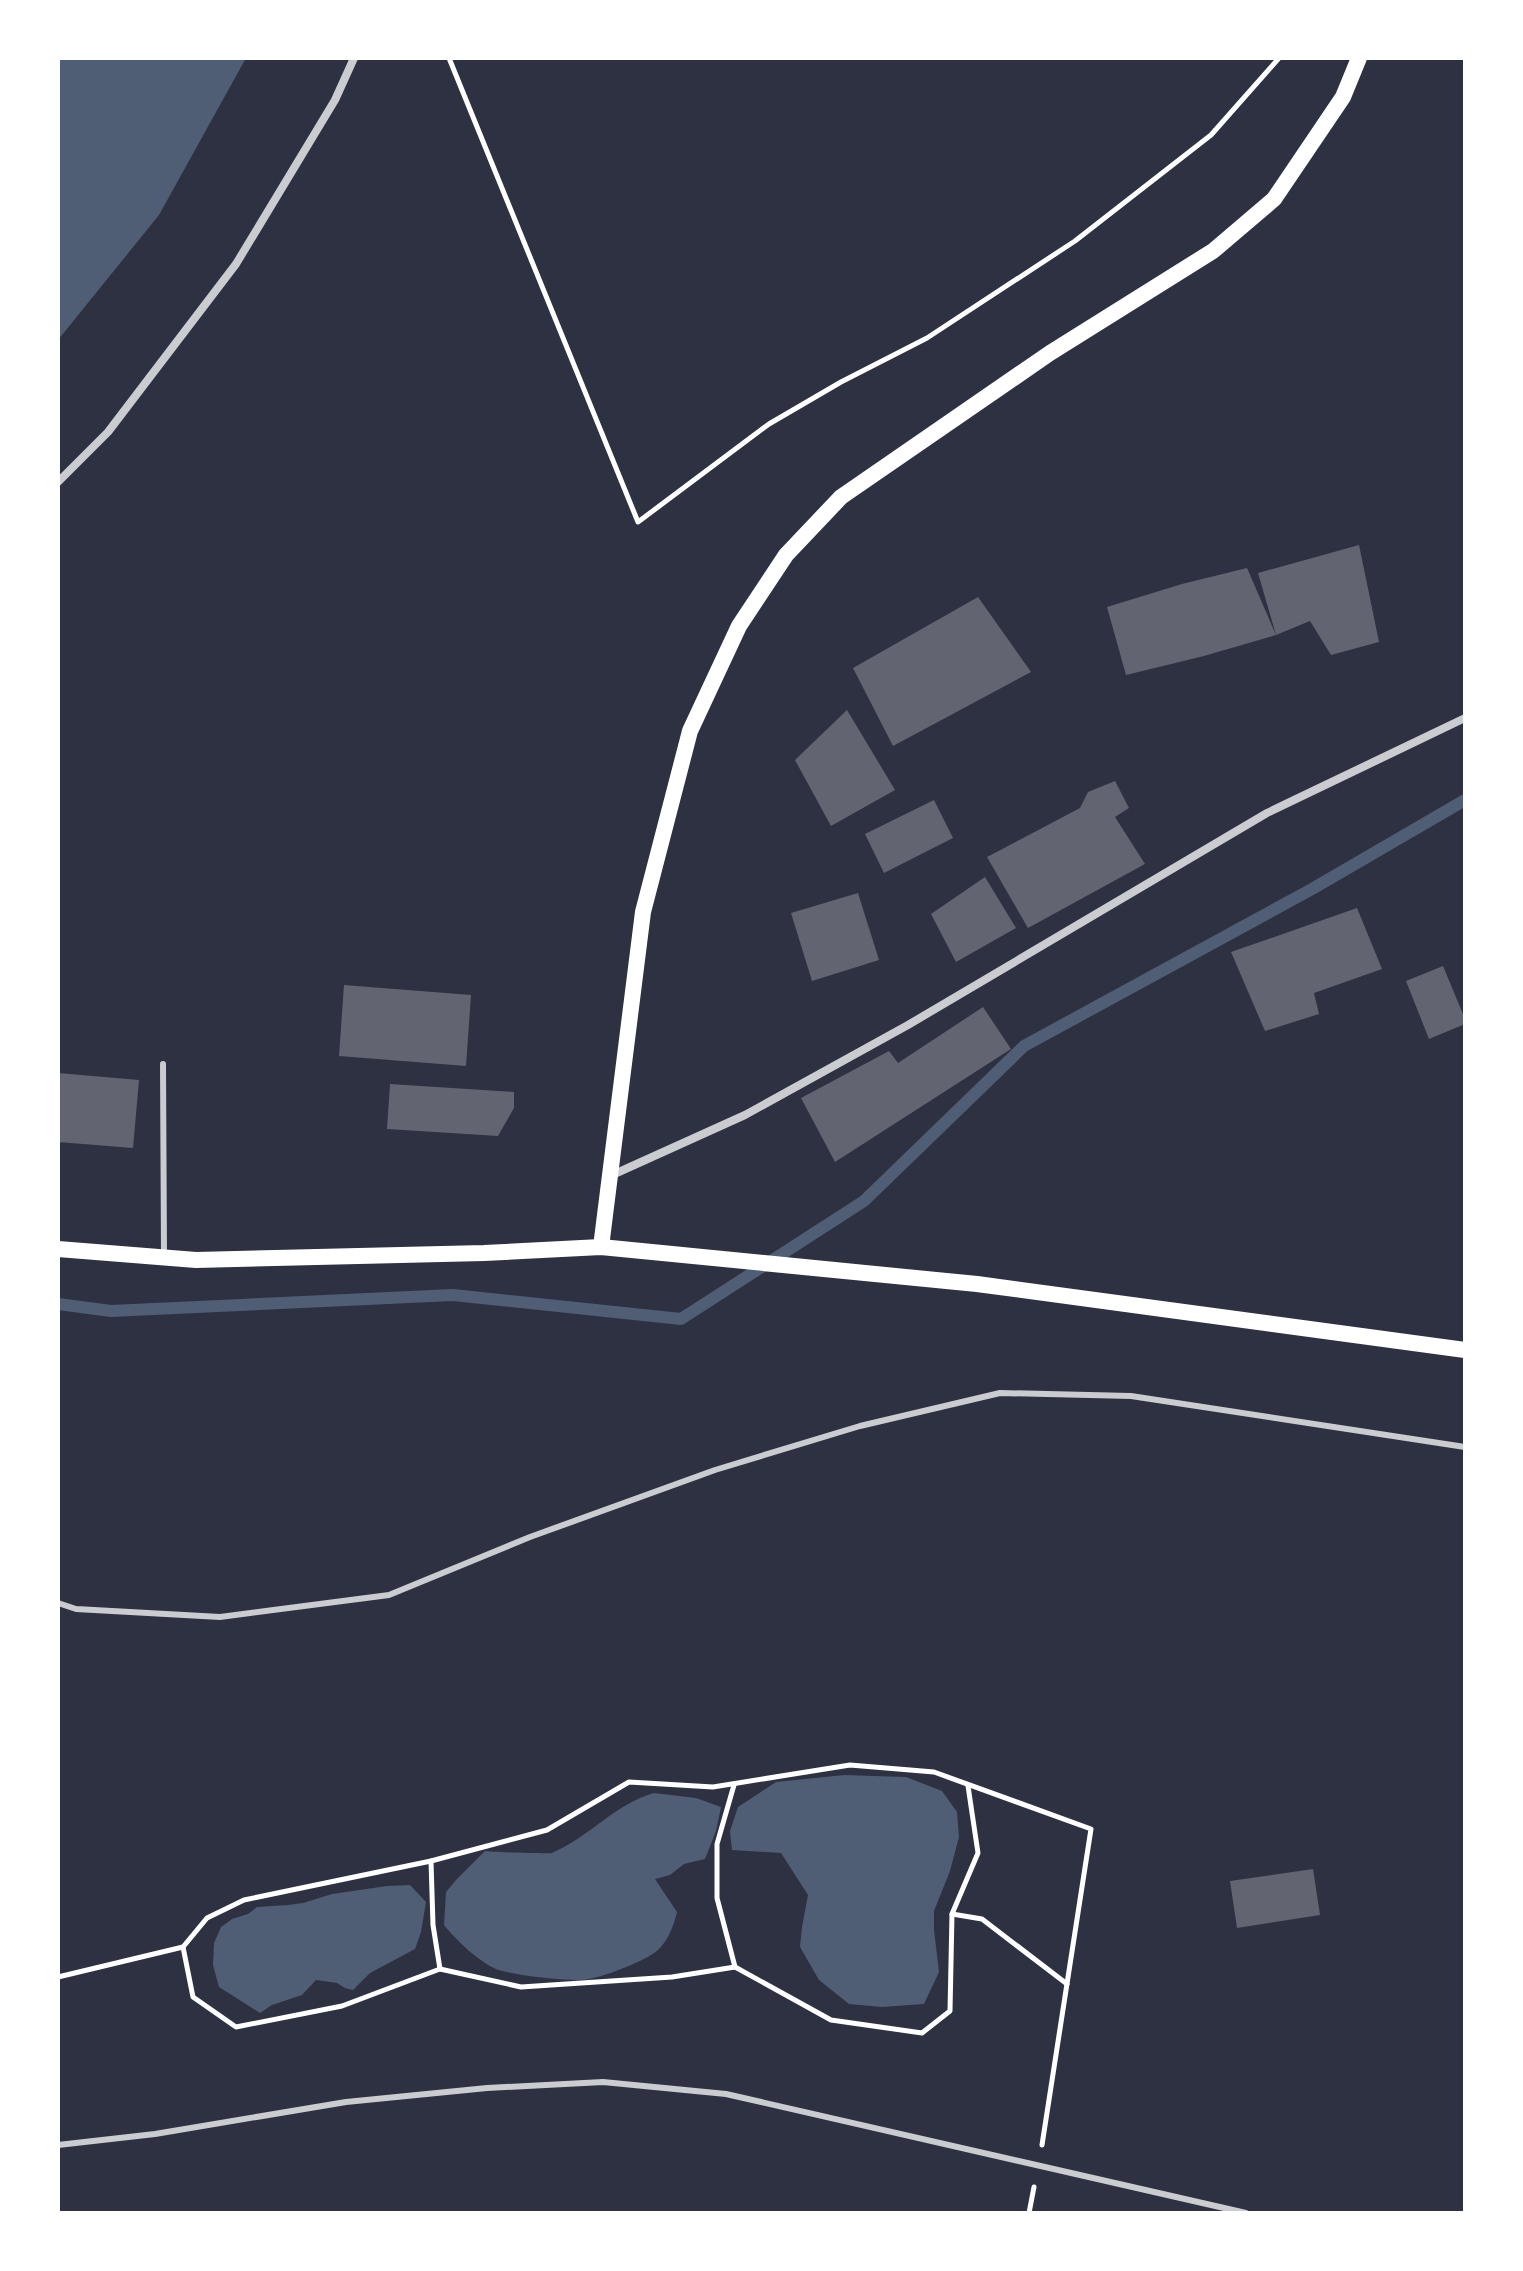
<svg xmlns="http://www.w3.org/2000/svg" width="1523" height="2271" viewBox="0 0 1523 2271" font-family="Inter,sans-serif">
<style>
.water{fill:#4f5d75}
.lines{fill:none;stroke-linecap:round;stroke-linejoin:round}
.stream{stroke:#4f5d75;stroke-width:12}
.building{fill:#626471}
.path{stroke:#fff;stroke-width:5}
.service{stroke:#caccd0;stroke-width:6}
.minor{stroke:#caccd0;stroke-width:8}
.secondary{stroke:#fff;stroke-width:16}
</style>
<rect width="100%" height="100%" fill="#2d3142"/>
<g class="water">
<path d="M58,58H246L159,215L58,340Z"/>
<path d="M844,1775L906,1777L942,1791L957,1812L959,1837L950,1871L934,1911V1930L939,1972L924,2004L882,2007L849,2004L819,1980L800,1947L802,1927L808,1895L781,1853L732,1850L730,1831L738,1807L776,1782Z"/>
<path d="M654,1793L696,1798L721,1807L716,1831L705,1859L684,1864L670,1875L655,1879L677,1912C674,1925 668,1941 658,1950C646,1961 605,1976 589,1979C573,1983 511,1975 496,1969C478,1961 456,1940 444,1925L446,1892L456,1880L485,1851C492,1852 548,1854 552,1853C589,1837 615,1804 654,1793Z"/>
<path d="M410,1885L426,1902L421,1932L415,1949L370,1973L353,1990L345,1988L337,1983L316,1980L302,1995L272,2005L260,2013L219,1987L213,1965L214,1943L221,1927L232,1919L248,1914L257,1907L288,1905L303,1903L332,1894L387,1886Z"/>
</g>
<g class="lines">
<path class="stream" d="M58,1304L111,1311L453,1295L681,1319L864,1201L1024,1046L1312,889L1465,800"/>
</g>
<g class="building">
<path d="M1359,545L1379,642L1331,655L1310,621L1276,635L1258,573Z"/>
<path d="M1247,568L1276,635L1204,656L1126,675L1107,607L1182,584Z"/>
<path d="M978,597L1031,672L893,746L853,668Z"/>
<path d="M847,710L895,790L831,826L795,760Z"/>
<path d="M1115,781L1129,808L1115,817L1145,864L1028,928L987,857L1080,808L1088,792Z"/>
<path d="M934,800L953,838L884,873L865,834Z"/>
<path d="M985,877L1016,928L956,962L931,914Z"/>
<path d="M858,893L879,960L812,981L791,913Z"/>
<path d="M1357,908L1382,969L1314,993L1319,1014L1265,1031L1231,952Z"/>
<path d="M1443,966L1465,1019V1024L1429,1039L1406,981Z"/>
<path d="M344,985L471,995L466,1066L339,1056Z"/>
<path d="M983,1007L1011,1049L835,1162L801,1098L889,1051L898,1063Z"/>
<path d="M58,1073L139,1080L133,1148L58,1142Z"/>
<path d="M390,1084L514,1092V1108L498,1136L387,1129Z"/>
<path d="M1313,1869L1320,1915L1237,1928L1230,1881Z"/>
</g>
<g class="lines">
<g class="path">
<path d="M449,58L638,522L769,424L841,382L927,338L1075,241L1211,135L1279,58"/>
<path d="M734,1785L717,1844V1898L735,1967"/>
<path d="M431,1861L433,1925L440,1969"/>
<path d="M952,1914L982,1919L1067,1984"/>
<path d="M183,1947L193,1997L236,2027L342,2006L440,1969L521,1987L672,1977L735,1967L831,2020L922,2033L950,2011L952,1914L978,1853L968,1786"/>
<path d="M58,1977L183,1947L207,1918L244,1900L431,1861L547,1830L629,1782L713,1787L850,1765L934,1772L1091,1829L1042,2145"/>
<path d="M1029,2213L1034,2187"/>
</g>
<g class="service">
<path d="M163,1064L164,1254"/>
<path d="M58,1603L76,1609L220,1617L389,1595L530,1537L715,1470L860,1426L1000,1393L1131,1396L1465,1447"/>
<path d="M58,2145L155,2134L346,2102L487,2088L603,2082L726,2094L1246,2213"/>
</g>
<g class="minor">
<path d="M58,482L108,432L236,264L335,100L354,58"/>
<path d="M610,1176L745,1115L908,1025L1267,813L1465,718"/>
</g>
<g class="secondary">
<path d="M601,1247L643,912L690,731L739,626L786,555L841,497L1050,353L1213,251L1274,199L1343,97L1359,58"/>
<path d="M58,1249L196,1260L484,1253L601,1247L977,1284L1465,1350"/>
</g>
</g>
<rect width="1523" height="2271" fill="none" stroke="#ffffff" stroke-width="120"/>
</svg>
